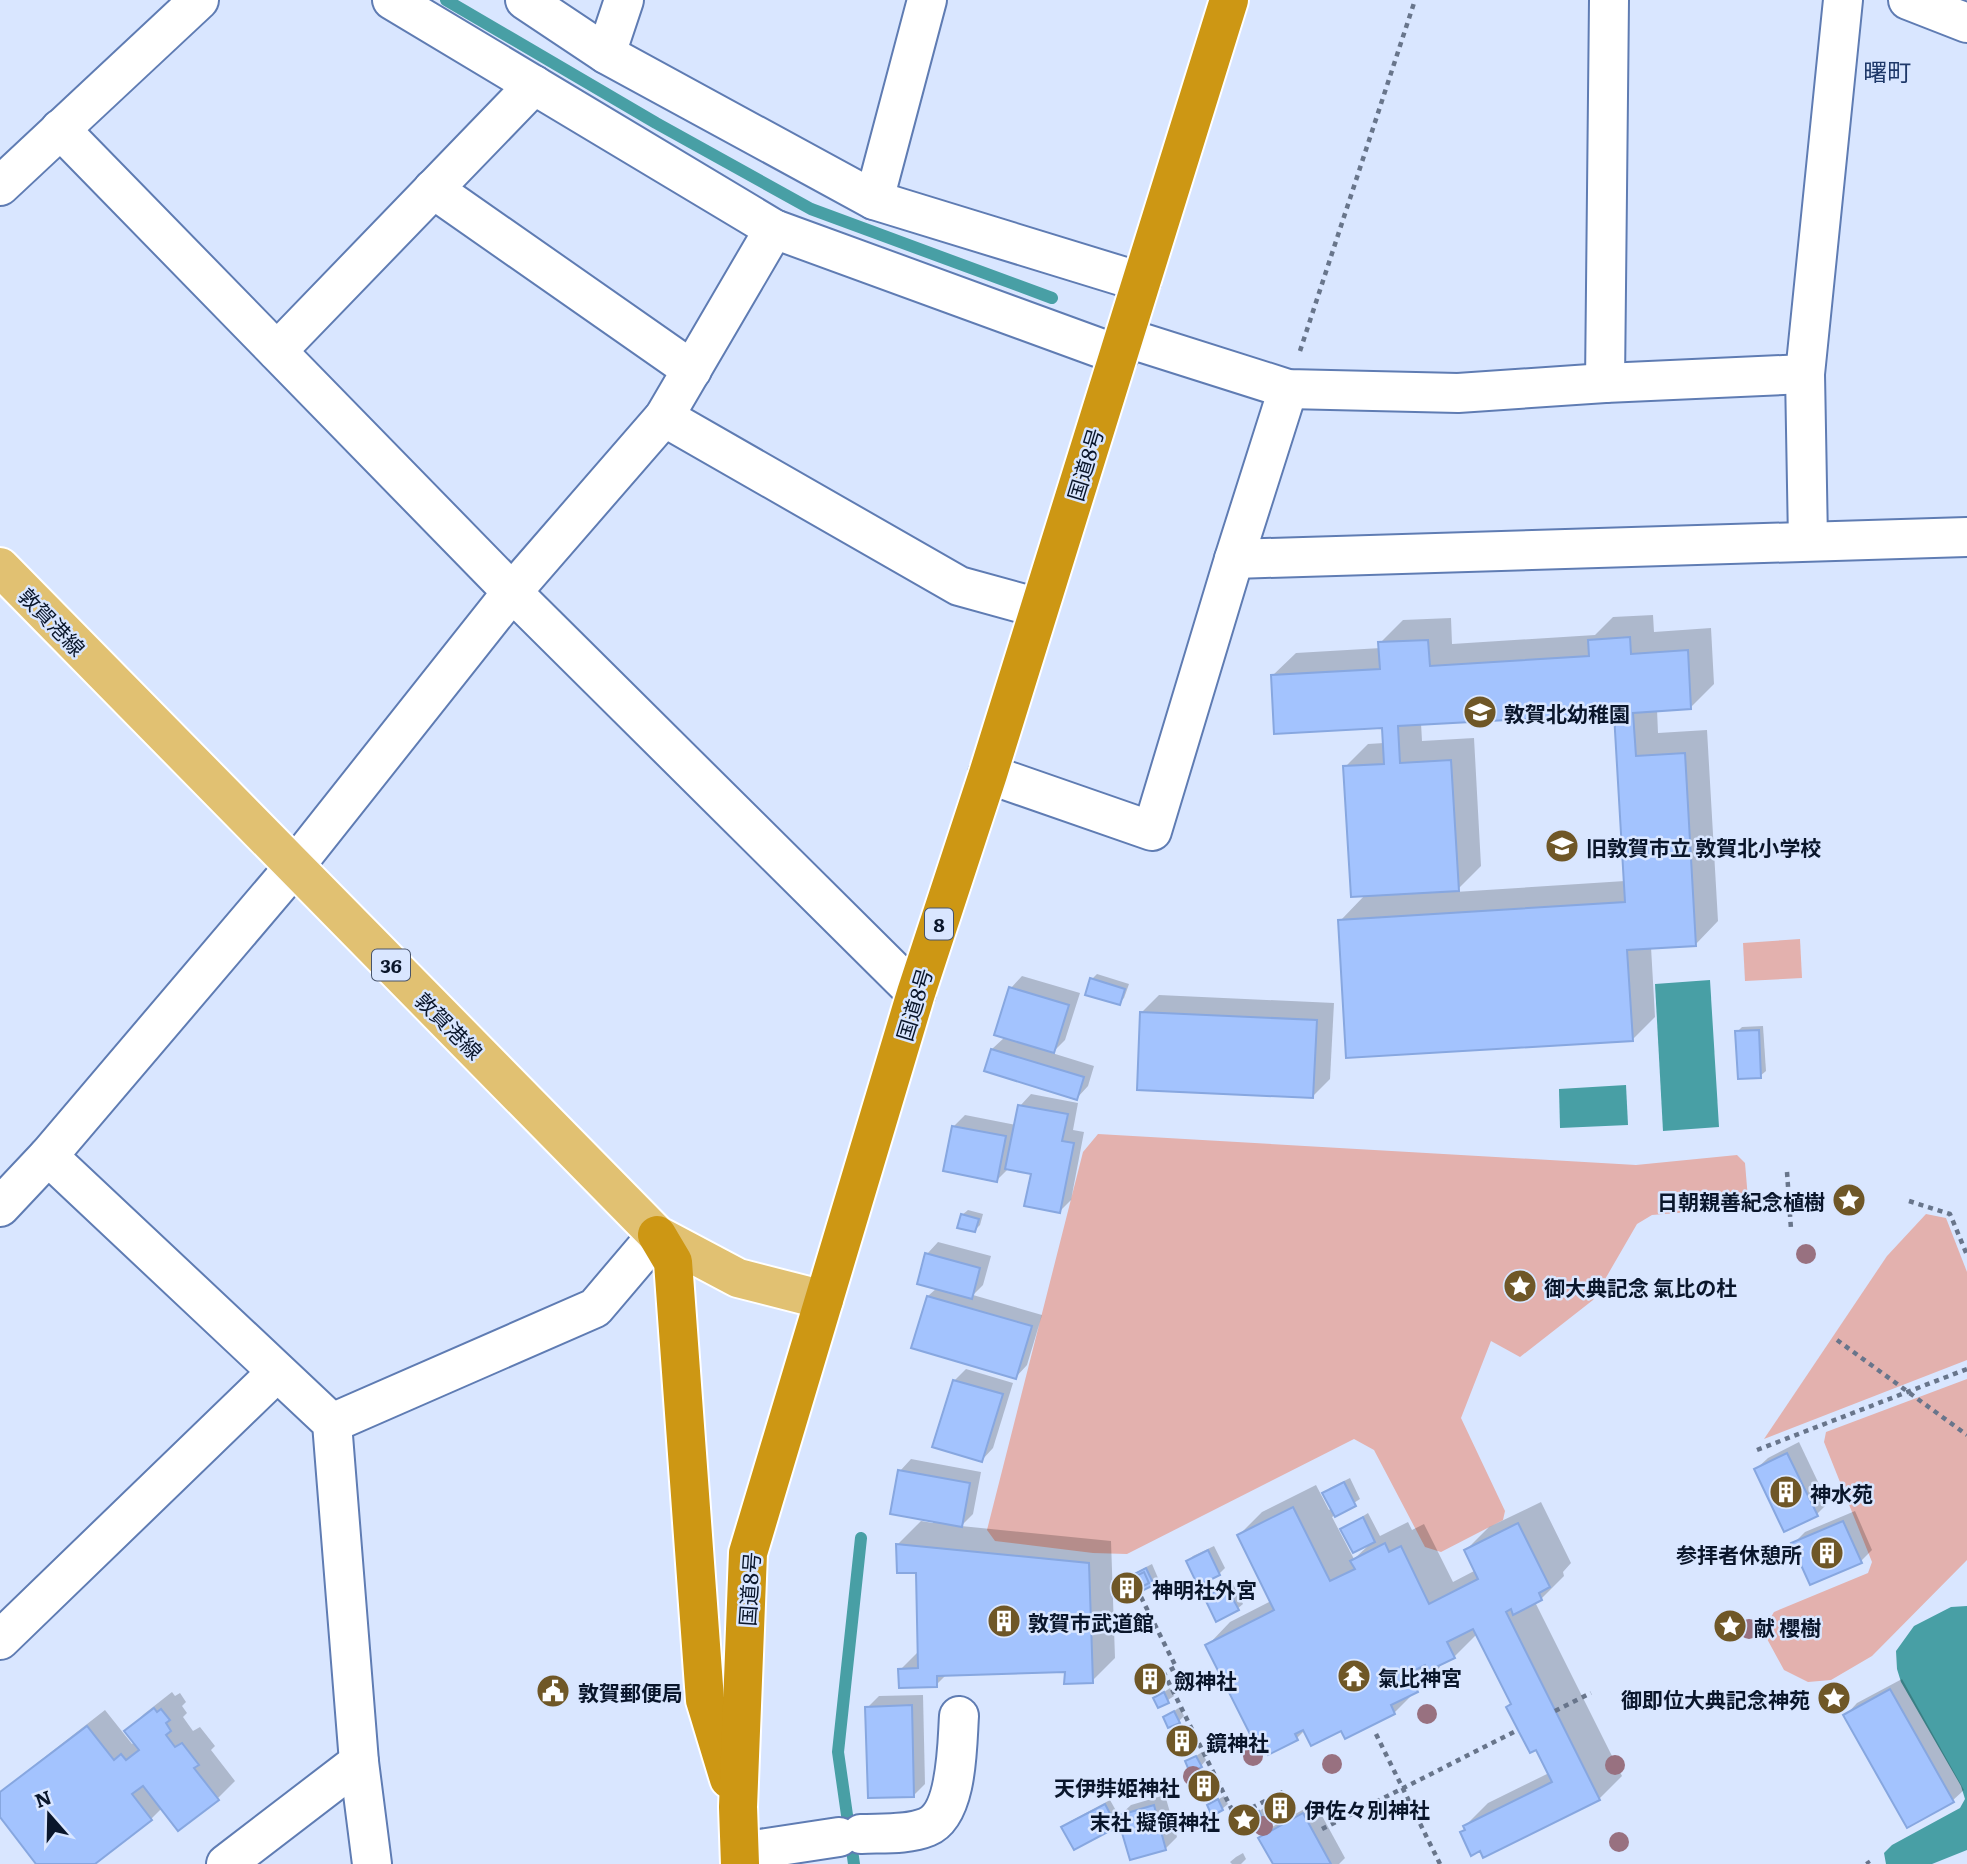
<svg xmlns="http://www.w3.org/2000/svg" width="1967" height="1864" viewBox="0 0 1967 1864" font-family="Literata,'Noto Sans JP',serif">
<style>
.green{fill:#e3b1ae}
.water{fill:#489fa5}
.shadow{fill:#0003;fill-rule:evenodd}
.lines{fill:none;stroke-linecap:round;stroke-linejoin:round}
.stream{stroke:#489fa5;stroke-width:12}
.building{fill:#a3c3fe;stroke:#87a7e0;stroke-width:2}
.minor-casing{stroke:#5f7cb3;stroke-width:42}
.major-casing{stroke:#fff;stroke-width:42}
.highway-casing{stroke:#fff;stroke-width:42}
.path{stroke:#68758b;stroke-width:4.5;stroke-dasharray:5 5;stroke-linecap:butt}
.minor{stroke:#fff;stroke-width:38}
.major{stroke:#e1c172;stroke-width:38}
.highway{stroke:#cd9714;stroke-width:38}
.tree{fill:#987180}
.labels{text-anchor:middle;dominant-baseline:central;stroke-width:5;stroke-linejoin:round;paint-order:stroke}
.shield{fill:#d9e6ff;stroke:#48546b;stroke-width:2}
.shield-label{font-size:19px;font-weight:bold;fill:#0a162b}
.street-label{font-size:21px;fill:#0a162b;stroke:#d9e6ff}
.poi-label{font-size:21px;font-weight:bold;fill:#0a162b;stroke:#d9e6ff;text-anchor:start}
.quarter-label{font-size:24px;fill:#1f396a;stroke:#d9e6ff}
</style>
<rect width="100%" height="100%" fill="#d9e6ff"/>
<g class="green">
<path d="M1800,939L1802,978L1745,981L1743,943Z"/>
<path d="M1098,1134L1636,1165L1737,1155L1745,1163L1748,1199L1741,1208L1652,1215L1637,1224L1593,1300L1520,1357L1491,1341L1461,1418L1505,1511L1503,1520L1441,1552L1425,1547L1374,1450L1354,1439L1127,1554L1093,1553L995,1541L987,1530L1083,1152Z"/>
<path d="M1926,1214L1946,1218L1967,1272V1360L1764,1439L1887,1256Z"/>
<path d="M1967,1379V1560L1872,1656L1831,1680L1808,1682L1784,1670L1766,1637L1768,1622L1774,1612L1868,1573L1872,1562L1824,1442L1826,1432Z"/>
</g>
<g class="water">
<path d="M1710,980L1719,1127L1663,1131L1655,984Z"/>
<path d="M1626,1085L1628,1125L1560,1128L1559,1089Z"/>
<path d="M1967,1606V1850L1932,1864H1886L1884,1853L1892,1845L1960,1808L1965,1799L1961,1786L1901,1682L1897,1669L1896,1651L1914,1626L1951,1607Z"/>
</g>
<g class="shadow">
<path d="M1653,615L1654,632L1711,628L1714,684L1691,707L1657,709L1658,733L1707,730L1718,921L1695,945L1651,947L1655,1017L1632,1040L1340,921L1366,894L1345,767L1368,744L1384,743L1383,726L1272,676L1296,653L1381,648L1380,643L1403,620L1451,618L1452,644L1595,635L1613,617ZM1616,712L1625,881L1455,892L1481,866L1474,738L1422,741L1421,723Z"/>
<path d="M1097,974L1129,984L1124,998L1119,1003L1092,979Z"/>
<path d="M1022,976L1080,993L1065,1040L1052,1053L1094,1066L1088,1086L1077,1098L992,1049L1005,1037L1011,988Z"/>
<path d="M1159,995L1334,1003L1330,1079L1313,1096L1142,1012Z"/>
<path d="M1763,1026L1766,1071L1760,1076L1737,1032L1742,1027Z"/>
<path d="M1031,1094L1078,1103L1073,1130L1084,1132L1071,1200L1059,1212L1033,1172L1009,1168L997,1180L954,1126L965,1115L1016,1125L1020,1106Z"/>
<path d="M968,1210L983,1214L980,1225L975,1230L962,1215Z"/>
<path d="M938,1242L991,1256L983,1285L973,1295L1042,1315L1027,1365L1016,1377L928,1296L937,1288L927,1254Z"/>
<path d="M966,1369L1013,1383L993,1448L982,1460L954,1381Z"/>
<path d="M1799,1442L1828,1503L1817,1514L1756,1469L1768,1458Z"/>
<path d="M911,1459L981,1472L973,1514L961,1526L1111,1541L1115,1658L1092,1681L1066,1670L948,1673L936,1685L900,1670L920,1650L917,1571L898,1544L921,1521L933,1523V1520L900,1471Z"/>
<path d="M1350,1478L1360,1499L1332,1517L1354,1559L1371,1543L1343,1529L1368,1513L1380,1536L1408,1522L1412,1530L1424,1524L1453,1582L1476,1570L1466,1550L1489,1527L1541,1502L1571,1563L1563,1572L1564,1576L1541,1599L1535,1602L1622,1776L1599,1799L1466,1829L1465,1826L1488,1803L1549,1773L1478,1633L1454,1657L1439,1664L1440,1667L1394,1713L1342,1729L1305,1730L1297,1738L1208,1645L1230,1622L1271,1601L1239,1535L1262,1512L1316,1485L1329,1510L1332,1508L1324,1493L1330,1488Z"/>
<path d="M1855,1511L1872,1550L1861,1561L1793,1544L1805,1532Z"/>
<path d="M1214,1546L1225,1568L1219,1574L1199,1584L1188,1561L1193,1556Z"/>
<path d="M1152,1564L1158,1578L1153,1583L1115,1585L1121,1580Z"/>
<path d="M1232,1582L1243,1604L1237,1609L1206,1597Z"/>
<path d="M1159,1666L1163,1675L1158,1680L1144,1676Z"/>
<path d="M1902,1679L1964,1790L1952,1801L1846,1715L1857,1703Z"/>
<path d="M1170,1688L1174,1696L1159,1706L1155,1698Z"/>
<path d="M172,1692L175,1696L180,1693L186,1702L182,1706L187,1713L183,1717L193,1731L200,1727L215,1746L211,1750L235,1781L218,1798L178,1829L162,1808L151,1819L92,1864H38L0,1814V1792L105,1710L132,1744L135,1742L127,1731L144,1714Z"/>
<path d="M923,1695L925,1784L914,1795L867,1708L879,1696Z"/>
<path d="M1180,1707L1184,1716L1179,1721L1165,1717Z"/>
<path d="M1190,1729L1194,1737L1189,1743L1175,1739Z"/>
<path d="M1202,1752L1206,1760L1201,1766L1187,1762Z"/>
<path d="M1213,1774L1217,1782L1212,1787L1198,1784Z"/>
<path d="M1165,1795L1177,1837L1166,1848L1131,1858L1120,1821L1116,1825L1063,1828L1069,1822L1110,1800L1119,1816L1131,1805Z"/>
<path d="M1224,1796L1228,1804L1222,1809L1209,1805Z"/>
<path d="M1289,1796L1293,1804L1288,1809L1274,1806Z"/>
<path d="M1315,1803L1345,1858L1339,1864H1275L1260,1838L1272,1827Z"/>
<path d="M1265,1807L1269,1816L1254,1826L1250,1818Z"/>
<path d="M1243,1853L1246,1859L1241,1864H1232L1230,1862L1236,1857Z"/>
</g>
<g class="lines">
<g class="stream">
<path d="M446,0L656,123L811,209L1052,298"/>
<path d="M854,1864L838,1752L861,1538"/>
</g>
</g>
<g class="building">
<path d="M1630,637L1631,654L1688,650L1691,709L1633,713L1636,756L1685,753L1696,946L1627,950L1633,1041L1346,1058L1338,920L1625,902L1614,714L1398,726L1400,763L1451,760L1459,891L1351,897L1343,766L1384,764L1382,728L1274,734L1271,675L1380,669L1378,642L1428,640L1430,666L1589,656L1588,640Z"/>
<path d="M1090,978L1125,989L1120,1005L1085,995Z"/>
<path d="M1009,987L1069,1005L1054,1053L994,1035Z"/>
<path d="M1140,1012L1317,1020L1313,1098L1137,1090Z"/>
<path d="M1759,1030L1761,1078L1738,1079L1735,1031Z"/>
<path d="M991,1049L1084,1077L1077,1100L984,1071Z"/>
<path d="M1018,1105L1068,1114L1062,1141L1074,1143L1060,1213L1024,1206L1031,1174L1005,1169Z"/>
<path d="M952,1126L1006,1136L997,1182L943,1171Z"/>
<path d="M961,1214L979,1219L975,1232L957,1228Z"/>
<path d="M925,1253L980,1268L972,1299L917,1284Z"/>
<path d="M927,1296L1032,1326L1016,1379L911,1348Z"/>
<path d="M953,1380L1003,1394L982,1462L932,1447Z"/>
<path d="M1787,1453L1818,1516L1784,1532L1754,1469Z"/>
<path d="M898,1470L970,1483L962,1527L890,1514Z"/>
<path d="M1344,1482L1356,1506L1335,1517L1322,1493Z"/>
<path d="M1293,1507L1330,1581L1355,1569L1350,1561L1385,1543L1389,1552L1401,1546L1429,1604L1478,1579L1464,1550L1518,1523L1550,1587L1539,1593L1542,1600L1513,1615L1511,1609L1506,1612L1600,1800L1483,1858L1480,1851L1471,1856L1460,1832L1465,1830L1463,1826L1552,1782L1536,1750L1530,1753L1506,1707L1511,1704L1473,1629L1447,1642L1455,1658L1428,1671L1425,1665L1409,1673L1418,1692L1391,1705L1395,1714L1345,1739L1341,1731L1311,1746L1303,1730L1295,1734L1298,1740L1268,1755L1265,1749L1259,1752L1205,1645L1274,1610L1237,1535Z"/>
<path d="M1363,1517L1375,1542L1353,1553L1340,1529Z"/>
<path d="M1843,1521L1862,1563L1810,1585L1791,1543Z"/>
<path d="M896,1544L1089,1563L1093,1683L1064,1684L1065,1672L937,1676V1687L899,1688L898,1669L918,1668L916,1573H897Z"/>
<path d="M1208,1550L1220,1575L1198,1586L1186,1561Z"/>
<path d="M1146,1568L1154,1585L1121,1601L1113,1585Z"/>
<path d="M1144,1572L1149,1583L1138,1589L1132,1578Z"/>
<path d="M1129,1579L1135,1591L1124,1596L1119,1585Z"/>
<path d="M1226,1586L1239,1610L1216,1622L1204,1597Z"/>
<path d="M1153,1670L1159,1681L1147,1687L1142,1676Z"/>
<path d="M1890,1689L1954,1802L1907,1828L1843,1715Z"/>
<path d="M1164,1692L1169,1703L1158,1708L1153,1698Z"/>
<path d="M912,1705L914,1797L868,1798L865,1707Z"/>
<path d="M154,1708L157,1712L161,1709L170,1720L166,1723L171,1731L166,1735L175,1747L182,1743L199,1765L194,1768L219,1800L178,1831L143,1786L132,1794L152,1820L95,1864H36L0,1817V1792L87,1726L114,1760L121,1754L126,1760L139,1750L124,1731Z"/>
<path d="M1174,1711L1180,1723L1168,1728L1163,1717Z"/>
<path d="M1185,1733L1190,1744L1179,1749L1173,1738Z"/>
<path d="M1196,1756L1202,1767L1190,1773L1185,1761Z"/>
<path d="M1207,1778L1213,1789L1201,1795L1196,1784Z"/>
<path d="M1218,1799L1223,1810L1212,1816L1207,1805Z"/>
<path d="M1283,1800L1289,1811L1277,1817L1272,1805Z"/>
<path d="M1105,1804L1117,1827L1074,1850L1061,1827Z"/>
<path d="M1154,1805L1166,1850L1130,1860L1117,1816Z"/>
<path d="M1259,1811L1264,1823L1253,1829L1248,1817Z"/>
<path d="M1303,1813L1331,1864H1273L1258,1838Z"/>
</g>
<g class="lines">
<defs>
<g id="minor">
<path d="M392,0L774,229L1119,355"/>
<path d="M525,0L606,54L874,200L1141,282"/>
<path d="M1908,0L1967,23"/>
<path d="M606,54L624,0"/>
<path d="M60,129L512,592L916,993"/>
<path d="M0,186L199,0"/>
<path d="M433,189L692,370"/>
<path d="M874,200L927,0"/>
<path d="M1124,337L1288,389L1458,393L1605,383L1805,374"/>
<path d="M277,351L534,85"/>
<path d="M1605,383L1609,0"/>
<path d="M1288,389L1234,559L1967,537"/>
<path d="M664,417L959,586L1039,608"/>
<path d="M1808,541L1805,374L1843,0"/>
<path d="M988,774L1152,831L1234,559"/>
<path d="M48,1156L332,1423L359,1762L372,1864"/>
<path d="M0,1207L48,1156L294,867L512,592L664,417L774,229"/>
<path d="M332,1423L595,1308L657,1235"/>
<path d="M0,1640L276,1373"/>
<path d="M861,1834C881,1833 908,1835 927,1827C958,1814 957,1745 959,1716"/>
<path d="M740,1852L839,1837"/>
<path d="M226,1864L359,1762"/>
</g>
<path id="major" d="M0,567L657,1235L738,1278L824,1300"/>
<g id="highway">
<path d="M657,1235L673,1262L705,1700L729,1779"/>
<path d="M740,1864L738,1807L748,1553L916,993L988,774L1229,0"/>
</g>
</defs>
<use href="#minor" class="minor-casing"/>
<use href="#major" class="major-casing"/>
<use href="#highway" class="highway-casing"/>
<g class="path">
<path d="M1300,351L1415,0"/>
<path d="M1787,1172L1791,1229"/>
<path d="M1909,1201L1950,1214L1967,1255"/>
<path d="M1837,1340L1967,1435"/>
<path d="M1757,1450L1967,1369"/>
<path d="M1141,1597L1176,1667L1164,1673L1235,1816L1285,1791"/>
<path d="M1555,1711L1591,1693"/>
<path d="M1376,1734L1440,1864"/>
<path d="M1322,1829L1518,1730"/>
<path d="M1867,1861L1869,1864"/>
</g>
<use href="#minor" class="minor"/>
<use href="#major" class="major"/>
<use href="#highway" class="highway"/>
</g>
<g class="tree">
<circle cx="1806" cy="1254" r="10"/>
<circle cx="1749" cy="1629" r="10"/>
<circle cx="1427" cy="1714" r="10"/>
<circle cx="1253" cy="1756" r="10"/>
<circle cx="1332" cy="1764" r="10"/>
<circle cx="1615" cy="1765" r="10"/>
<circle cx="1193" cy="1776" r="10"/>
<circle cx="1263" cy="1826" r="10"/>
<circle cx="1619" cy="1842" r="10"/>
</g>
<defs>
<symbol id="school-disc" viewBox="-11 -11 22 22"><circle r="9.5" fill="#6f5727" stroke="#d9e6ff"/><path d="M0-5L7-2L0 1L-7-2ZM-4 1L0 2.5L4 1V4Q0 6-4 4Z" fill="#fff"/></symbol>
<symbol id="sight-disc" viewBox="-11 -11 22 22"><circle r="9.5" fill="#6f5727" stroke="#d9e6ff"/><path d="M0-6L1.8-2.2L6-1.7L2.9 1.2L3.7 5.4L0 3.3L-3.7 5.4L-2.9 1.2L-6-1.7L-1.8-2.2Z" fill="#fff"/></symbol>
<symbol id="building-disc" viewBox="-11 -11 22 22"><circle r="9.5" fill="#6f5727" stroke="#d9e6ff"/><path d="M-4-6H4V6H1V3H-1V6H-4ZM-2.5-4.3h1.7v1.8h-1.7ZM.8-4.3h1.7v1.8H.8ZM-2.5-1h1.7V.8h-1.7ZM.8-1h1.7V.8H.8Z" fill="#fff"/></symbol>
<symbol id="temple-disc" viewBox="-11 -11 22 22"><circle r="9.5" fill="#6f5727" stroke="#d9e6ff"/><path d="M0-6L5-2H3V0L6.5 2.5H4V6H1.5V3h-3V6H-4V2.5H-6.5L-3 0V-2H-5Z" fill="#fff"/></symbol>
<symbol id="civic-disc" viewBox="-11 -11 22 22"><circle r="9.5" fill="#6f5727" stroke="#d9e6ff"/><path d="M-.6-6.5H3V-4.5H.6V-3L4-1V1h2V6H-6V1h2V-1L-.6-3ZM-1.2 2.5V6h2.4V2.5Z" fill="#fff"/></symbol>
</defs>
<g fill-rule="evenodd">
<use href="#school-disc" x="1461" y="693" width="38" height="38"/>
<use href="#school-disc" x="1543" y="827" width="38" height="38"/>
<use href="#sight-disc" x="1830" y="1181" width="38" height="38"/>
<use href="#sight-disc" x="1501" y="1267" width="38" height="38"/>
<use href="#building-disc" x="1767" y="1473" width="38" height="38"/>
<use href="#building-disc" x="1808" y="1534" width="38" height="38"/>
<use href="#building-disc" x="1108" y="1569" width="38" height="38"/>
<use href="#building-disc" x="985" y="1602" width="38" height="38"/>
<use href="#sight-disc" x="1711" y="1607" width="38" height="38"/>
<use href="#temple-disc" x="1335" y="1657" width="38" height="38"/>
<use href="#building-disc" x="1131" y="1660" width="38" height="38"/>
<use href="#civic-disc" x="534" y="1672" width="38" height="38"/>
<use href="#sight-disc" x="1815" y="1679" width="38" height="38"/>
<use href="#building-disc" x="1163" y="1722" width="38" height="38"/>
<use href="#building-disc" x="1185" y="1767" width="38" height="38"/>
<use href="#building-disc" x="1261" y="1789" width="38" height="38"/>
<use href="#sight-disc" x="1225" y="1801" width="38" height="38"/>
</g>
<g class="labels">
<g class="shield">
<rect x="925" y="908.5" width="28" height="31" rx="5"/>
<rect x="372" y="949.5" width="38" height="31" rx="5"/>
</g>
<g class="shield-label">
<text x="939" y="924">8</text>
<text x="391" y="965">36</text>
</g>
<g class="street-label">
<text transform="translate(1084 464) rotate(-73)">国道8号</text>
<text transform="translate(53 621) rotate(46)">敦賀港線</text>
<text transform="translate(913 1004) rotate(-73)">国道8号</text>
<text transform="translate(450 1025) rotate(45)">敦賀港線</text>
<text transform="translate(748 1589) rotate(-86)">国道8号</text>
</g>
<g class="poi-label">
<text x="1504" y="712">敦賀北幼稚園</text>
<text x="1586" y="846">旧敦賀市立 敦賀北小学校</text>
<text x="1825" y="1200" text-anchor="end">日朝親善紀念植樹</text>
<text x="1544" y="1286">御大典記念 氣比の杜</text>
<text x="1810" y="1492">神水苑</text>
<text x="1802" y="1553" text-anchor="end">参拝者休憩所</text>
<text x="1152" y="1588">神明社外宮</text>
<text x="1028" y="1621">敦賀市武道館</text>
<text x="1754" y="1626">献 櫻樹</text>
<text x="1378" y="1676">氣比神宮</text>
<text x="1174" y="1679">劔神社</text>
<text x="578" y="1691">敦賀郵便局</text>
<text x="1810" y="1698" text-anchor="end">御即位大典記念神苑</text>
<text x="1206" y="1741">鏡神社</text>
<text x="1180" y="1786" text-anchor="end">天伊弉姫神社</text>
<text x="1304" y="1808">伊佐々別神社</text>
<text x="1220" y="1820" text-anchor="end">末社 擬領神社</text>
</g>
<g class="quarter-label">
<text x="1887" y="70">曙町</text>
</g>
</g>
<g transform="translate(49 1815) rotate(340)" stroke="#d9e6ff" stroke-width="5" paint-order="stroke">
<path d="M0-5L12 26L0 18L-12 26Z" fill="#0a162b"/>
<text y="-10" font-size="19" font-weight="bold" text-anchor="middle" fill="#0a162b">N</text>
</g>
</svg>
